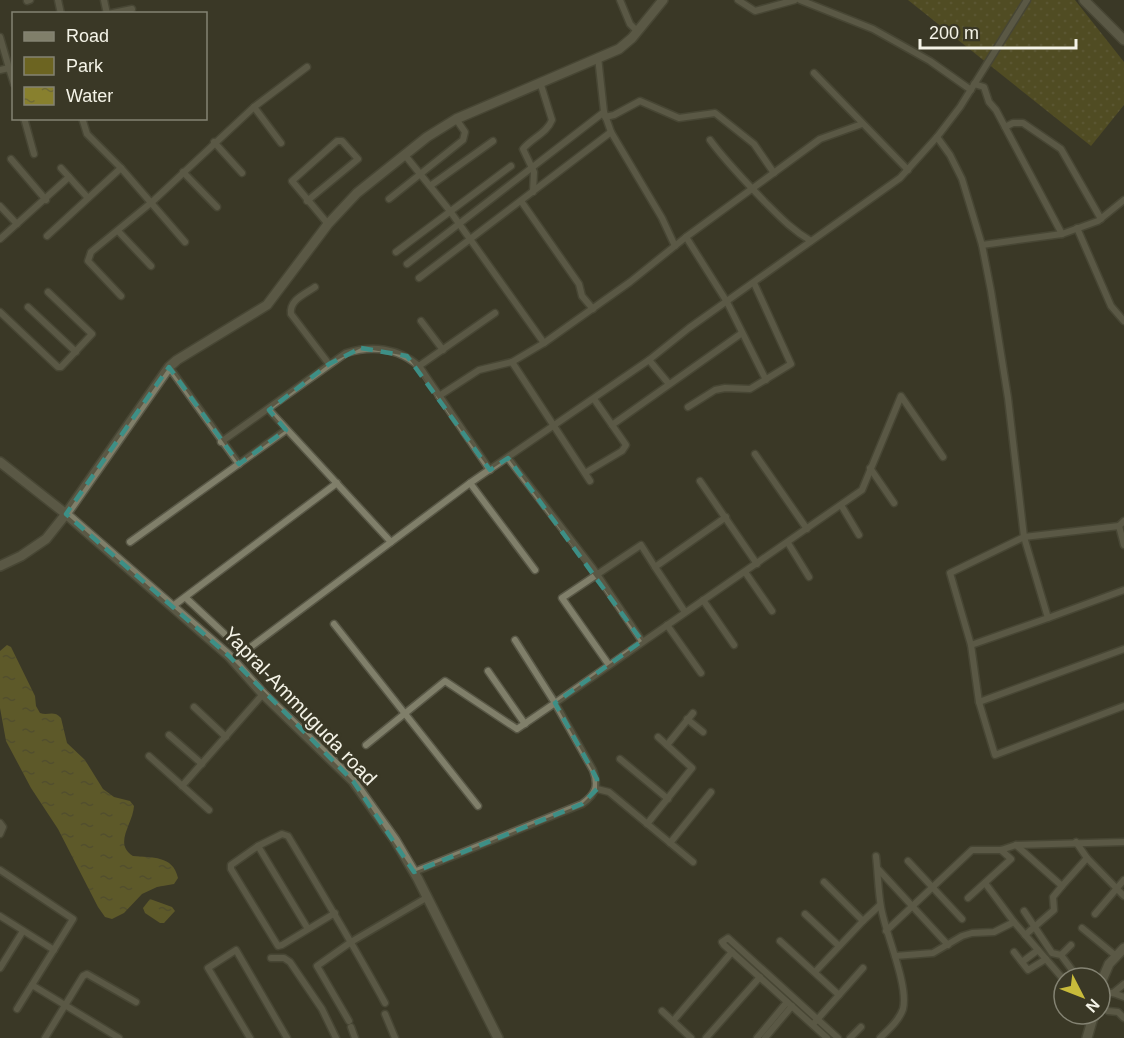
<svg xmlns="http://www.w3.org/2000/svg" width="1124" height="1038" viewBox="0 0 1124 1038" font-family="Arial,sans-serif">
<style>
.green{fill:url(#green-dots)}
.water{fill:url(#water-ripples)}
.lines{fill:none;stroke-linecap:round;stroke-linejoin:round}
.street-casing{stroke:#585746;stroke-width:9}
.secondary-casing{stroke:#585746;stroke-width:12}
.street{stroke:#807f6a;stroke-width:6}
.secondary{stroke:#807f6a;stroke-width:9}
.marked{fill:none;stroke:#3d8f86;stroke-width:4.5;stroke-dasharray:12 8;stroke-linejoin:round}
.labels{text-anchor:middle;dominant-baseline:central;stroke-width:6;stroke-linejoin:round;paint-order:stroke}
.street-label{font-size:20px;fill:#f4f3e7;stroke:#3a3826}
</style>
<defs>
<pattern id="green-dots" width="8" height="8" patternUnits="userSpaceOnUse" patternTransform="scale(1.5)"><rect width="8" height="8" fill="#6c6421"/><path d="M2 2h.1M6 6h.1" fill="none" stroke="#827b41" stroke-width="1.8" stroke-linecap="round"/></pattern>
<pattern id="water-ripples" width="26" height="14" patternUnits="userSpaceOnUse" patternTransform="scale(1.5)"><rect width="26" height="14" fill="#88802e"/><path d="M2 4q2-2 4 0t4 0M15 11q2-2 4 0t4 0" fill="none" stroke="#6f6a37"/></pattern>
</defs>
<rect width="100%" height="100%" fill="#3a3826"/>
<path class="green" d="M908,0H1075L1124,62V105L1091,146Z"/>
<g class="water">
<path d="M7,645L11,647L35,696L36,706L40,713C48,716 54,710 61,718L67,743L85,760L103,789L114,797L130,801L134,806C133,824 113,844 133,856C152,858 173,855 178,878L174,884L157,887L142,894L124,913L112,919L105,917L98,907L58,829L31,788L6,741L0,708V651Z"/>
<path d="M150,899L172,907L175,911L164,923H160L145,913L143,908Z"/>
</g>
<g class="lines">
<defs>
<g id="street">
<path d="M58,0L61,14"/>
<path d="M104,0L107,14"/>
<path d="M620,0L630,24L637,31"/>
<path d="M738,0L755,11L795,0"/>
<path d="M800,0L873,29L930,61L971,90"/>
<path d="M27,1L30,0"/>
<path d="M108,14L132,9"/>
<path d="M0,37L9,68"/>
<path d="M598,57L604,112L611,132L662,218L675,246"/>
<path d="M0,70L9,68L14,84"/>
<path d="M814,73L908,170"/>
<path d="M974,84L984,87L989,102L996,110L1062,234"/>
<path d="M254,107L281,143"/>
<path d="M605,117L614,115L640,101L679,118L715,113L754,144L774,173"/>
<path d="M24,118L34,154"/>
<path d="M82,118L87,134L121,168L185,242"/>
<path d="M1005,127L1013,123H1023L1061,149L1101,219"/>
<path d="M937,137L950,155L962,179L982,245L991,291L1008,398L1024,537L1048,618L971,645L979,702L1124,649"/>
<path d="M710,140C726,162 745,181 764,201C779,216 792,230 811,241"/>
<path d="M214,142L242,173"/>
<path d="M404,154L450,211L544,343"/>
<path d="M11,159L46,200"/>
<path d="M61,168L88,198"/>
<path d="M183,172L217,207"/>
<path d="M430,186L493,141"/>
<path d="M533,192L534,172L523,149C532,138 547,133 552,120L540,82"/>
<path d="M389,199L463,140L465,132L456,119"/>
<path d="M307,201L358,159L342,141H337L292,181L328,224"/>
<path d="M521,201L579,284L582,296L593,309"/>
<path d="M0,206L17,224"/>
<path d="M1077,228L1111,306L1124,321"/>
<path d="M118,231L151,266"/>
<path d="M47,236L121,168"/>
<path d="M686,237L727,302L766,380"/>
<path d="M0,239L69,177"/>
<path d="M982,245L1062,234L1098,221L1124,200"/>
<path d="M396,252L511,166"/>
<path d="M407,264L604,112"/>
<path d="M419,278L611,132"/>
<path d="M315,287C305,294 289,300 291,314L329,364"/>
<path d="M121,296L88,261L91,252L152,202L254,107L307,67"/>
<path d="M28,307L76,352"/>
<path d="M0,312L58,367H61L92,334L48,292"/>
<path d="M421,321L443,350"/>
<path d="M649,360L669,384"/>
<path d="M512,362L590,481"/>
<path d="M419,366L495,313"/>
<path d="M169,367L239,464"/>
<path d="M439,396L479,370L512,362L544,343L630,282L686,237L820,139L862,124"/>
<path d="M688,407L715,390L725,388L750,389L791,364L754,283"/>
<path d="M269,410L391,542"/>
<path d="M612,425L742,333"/>
<path d="M221,442L346,353C372,345 398,348 419,366L490,470"/>
<path d="M755,454L807,529"/>
<path d="M508,458L592,567L642,641"/>
<path d="M870,468L894,503"/>
<path d="M585,473L622,451L626,445L594,399"/>
<path d="M700,481L757,564"/>
<path d="M470,483L535,570"/>
<path d="M841,505L859,535"/>
<path d="M1124,521L1119,526L1124,545"/>
<path d="M130,542L286,430"/>
<path d="M788,543L809,577"/>
<path d="M745,572L772,611"/>
<path d="M186,598L244,652L470,483L649,360L689,328L900,178L937,137L960,107L1027,0"/>
<path d="M703,600L734,645"/>
<path d="M173,606L337,483"/>
<path d="M685,612L655,567L726,517"/>
<path d="M1048,618L1124,590"/>
<path d="M334,624L478,806"/>
<path d="M667,625L701,673"/>
<path d="M971,645L950,573L1024,537L1119,526"/>
<path d="M609,665L562,598L641,545L655,567"/>
<path d="M488,671L525,724"/>
<path d="M979,702L995,755L1124,706"/>
<path d="M194,707L226,737"/>
<path d="M687,719L703,732"/>
<path d="M169,735L202,764"/>
<path d="M366,745L445,681L517,729L555,703L515,640"/>
<path d="M667,745L693,713"/>
<path d="M149,756L209,810"/>
<path d="M620,759L668,799"/>
<path d="M182,786L263,694"/>
<path d="M597,789L609,792L693,862"/>
<path d="M0,823L3,827L0,834"/>
<path d="M647,824L692,768L658,737"/>
<path d="M1076,842L1087,858L1124,896"/>
<path d="M670,843L711,792"/>
<path d="M1016,845L1062,886L1087,858"/>
<path d="M258,846L308,929"/>
<path d="M876,856C878,873 878,890 881,907C885,933 909,985 903,1009C899,1021 888,1030 880,1038"/>
<path d="M908,861L962,919"/>
<path d="M0,870L73,919L17,1009"/>
<path d="M879,870L948,945"/>
<path d="M414,872L582,804C596,794 599,786 593,770L555,703L862,490L901,396L943,457"/>
<path d="M985,883L1014,922L1064,980"/>
<path d="M968,898L1011,859L1001,850"/>
<path d="M1024,911L1052,953L1061,955L1078,978"/>
<path d="M335,913L282,945L278,946L231,869V865L258,846L282,834L288,836C321,891 354,946 385,1003"/>
<path d="M805,914L839,946"/>
<path d="M1095,914L1124,880"/>
<path d="M0,916L54,950"/>
<path d="M863,921L880,905"/>
<path d="M1082,928L1116,956"/>
<path d="M886,931L972,850H1001L1016,845L1124,842"/>
<path d="M1025,935L1054,910L1053,897L1062,886"/>
<path d="M780,941L839,995"/>
<path d="M1014,952L1028,970L1046,959"/>
<path d="M1061,955L1071,945"/>
<path d="M895,956L933,953L962,936L972,933L994,932L1014,922"/>
<path d="M271,958H284L290,962L322,1009L336,1038"/>
<path d="M1022,962L1038,950"/>
<path d="M0,968L23,931"/>
<path d="M815,972L863,921L824,882"/>
<path d="M32,985L119,1038"/>
<path d="M1100,992L1113,993L1124,997"/>
<path d="M1113,993L1124,984"/>
<path d="M1100,1005L1108,1011L1118,1012L1124,1018"/>
<path d="M662,1011L691,1038"/>
<path d="M385,1014L395,1038"/>
<path d="M349,1021L317,966L351,942L426,898"/>
<path d="M673,1021L732,952"/>
<path d="M815,1022L863,968"/>
<path d="M351,1027L355,1038"/>
<path d="M45,1038L83,976L87,974L136,1002"/>
<path d="M250,1038L208,968L236,950L287,1038"/>
<path d="M706,1038L760,977"/>
<path d="M757,1038L787,1002"/>
<path d="M765,1038L792,1006"/>
<path d="M827,1038L724,945L722,942L728,938L838,1038"/>
<path d="M850,1038L861,1027"/>
</g>
<g id="secondary">
<path d="M1084,0L1124,40"/>
<path d="M0,462L66,514L229,656L263,694L353,781L395,840L418,879L498,1038"/>
<path d="M0,566L21,556L46,539L66,514L169,367L177,360L267,305L328,224L357,193L427,137L456,119L619,49L632,38L663,0"/>
<path d="M1100,985L1109,964L1124,948"/>
<path d="M1087,1038L1094,1014"/>
</g>
</defs>
<use href="#street" class="street-casing"/>
<use href="#secondary" class="secondary-casing"/>
<use href="#street" class="street"/>
<use href="#secondary" class="secondary"/>
</g>
<path d="M0 0H1124V1038H0ZM361,348L407,356L490,470L508,458L642,641L555,703L597,779V789L582,804L414,872L353,781L229,656L66,514L169,367L239,464L286,430L269,410L329,364Z" fill="#3a3826" fill-opacity=".55" fill-rule="evenodd"/>
<path class="marked" d="M361,348L407,356L490,470L508,458L642,641L555,703L597,779V789L582,804L414,872L353,781L229,656L66,514L169,367L239,464L286,430L269,410L329,364Z"/>
<g class="labels">
<g class="street-label">
<text transform="translate(300 706) rotate(46)">Yapral-Ammuguda road</text>
</g>
</g>
<rect x="12" y="12" width="195" height="108" fill="#3a3826" stroke="#848373" stroke-width="1.5"/>
<rect x="24" y="32" width="30" height="9" fill="#807f6a" stroke="#848373" stroke-width="1.5"/>
<text x="66" y="42" font-size="18" fill="#f4f3e7">Road</text>
<rect x="24" y="57" width="30" height="18" fill="#6c6421" stroke="#848373" stroke-width="1.5"/>
<text x="66" y="72" font-size="18" fill="#f4f3e7">Park</text>
<rect x="24" y="87" width="30" height="18" fill="url(#water-ripples)" stroke="#848373" stroke-width="1.5"/>
<text x="66" y="102" font-size="18" fill="#f4f3e7">Water</text>
<g transform="translate(1082 996) rotate(132)"><circle r="28" fill="#3a3826" stroke="#848373" stroke-width="1.5"/>
<path d="M0-4.5L10 22L0 15L-10 22Z" fill="#c8bb3b"/>
<text y="-9" font-size="16" font-weight="bold" text-anchor="middle" fill="#f4f3e7">N</text>
</g>
<path d="M920 39v9h156v-9" fill="none" stroke="#f4f3e7" stroke-width="3"/>
<text x="929" y="39" font-size="18" fill="#f4f3e7" stroke="#3a3826" stroke-width="4.5" paint-order="stroke">200 m</text>
</svg>
